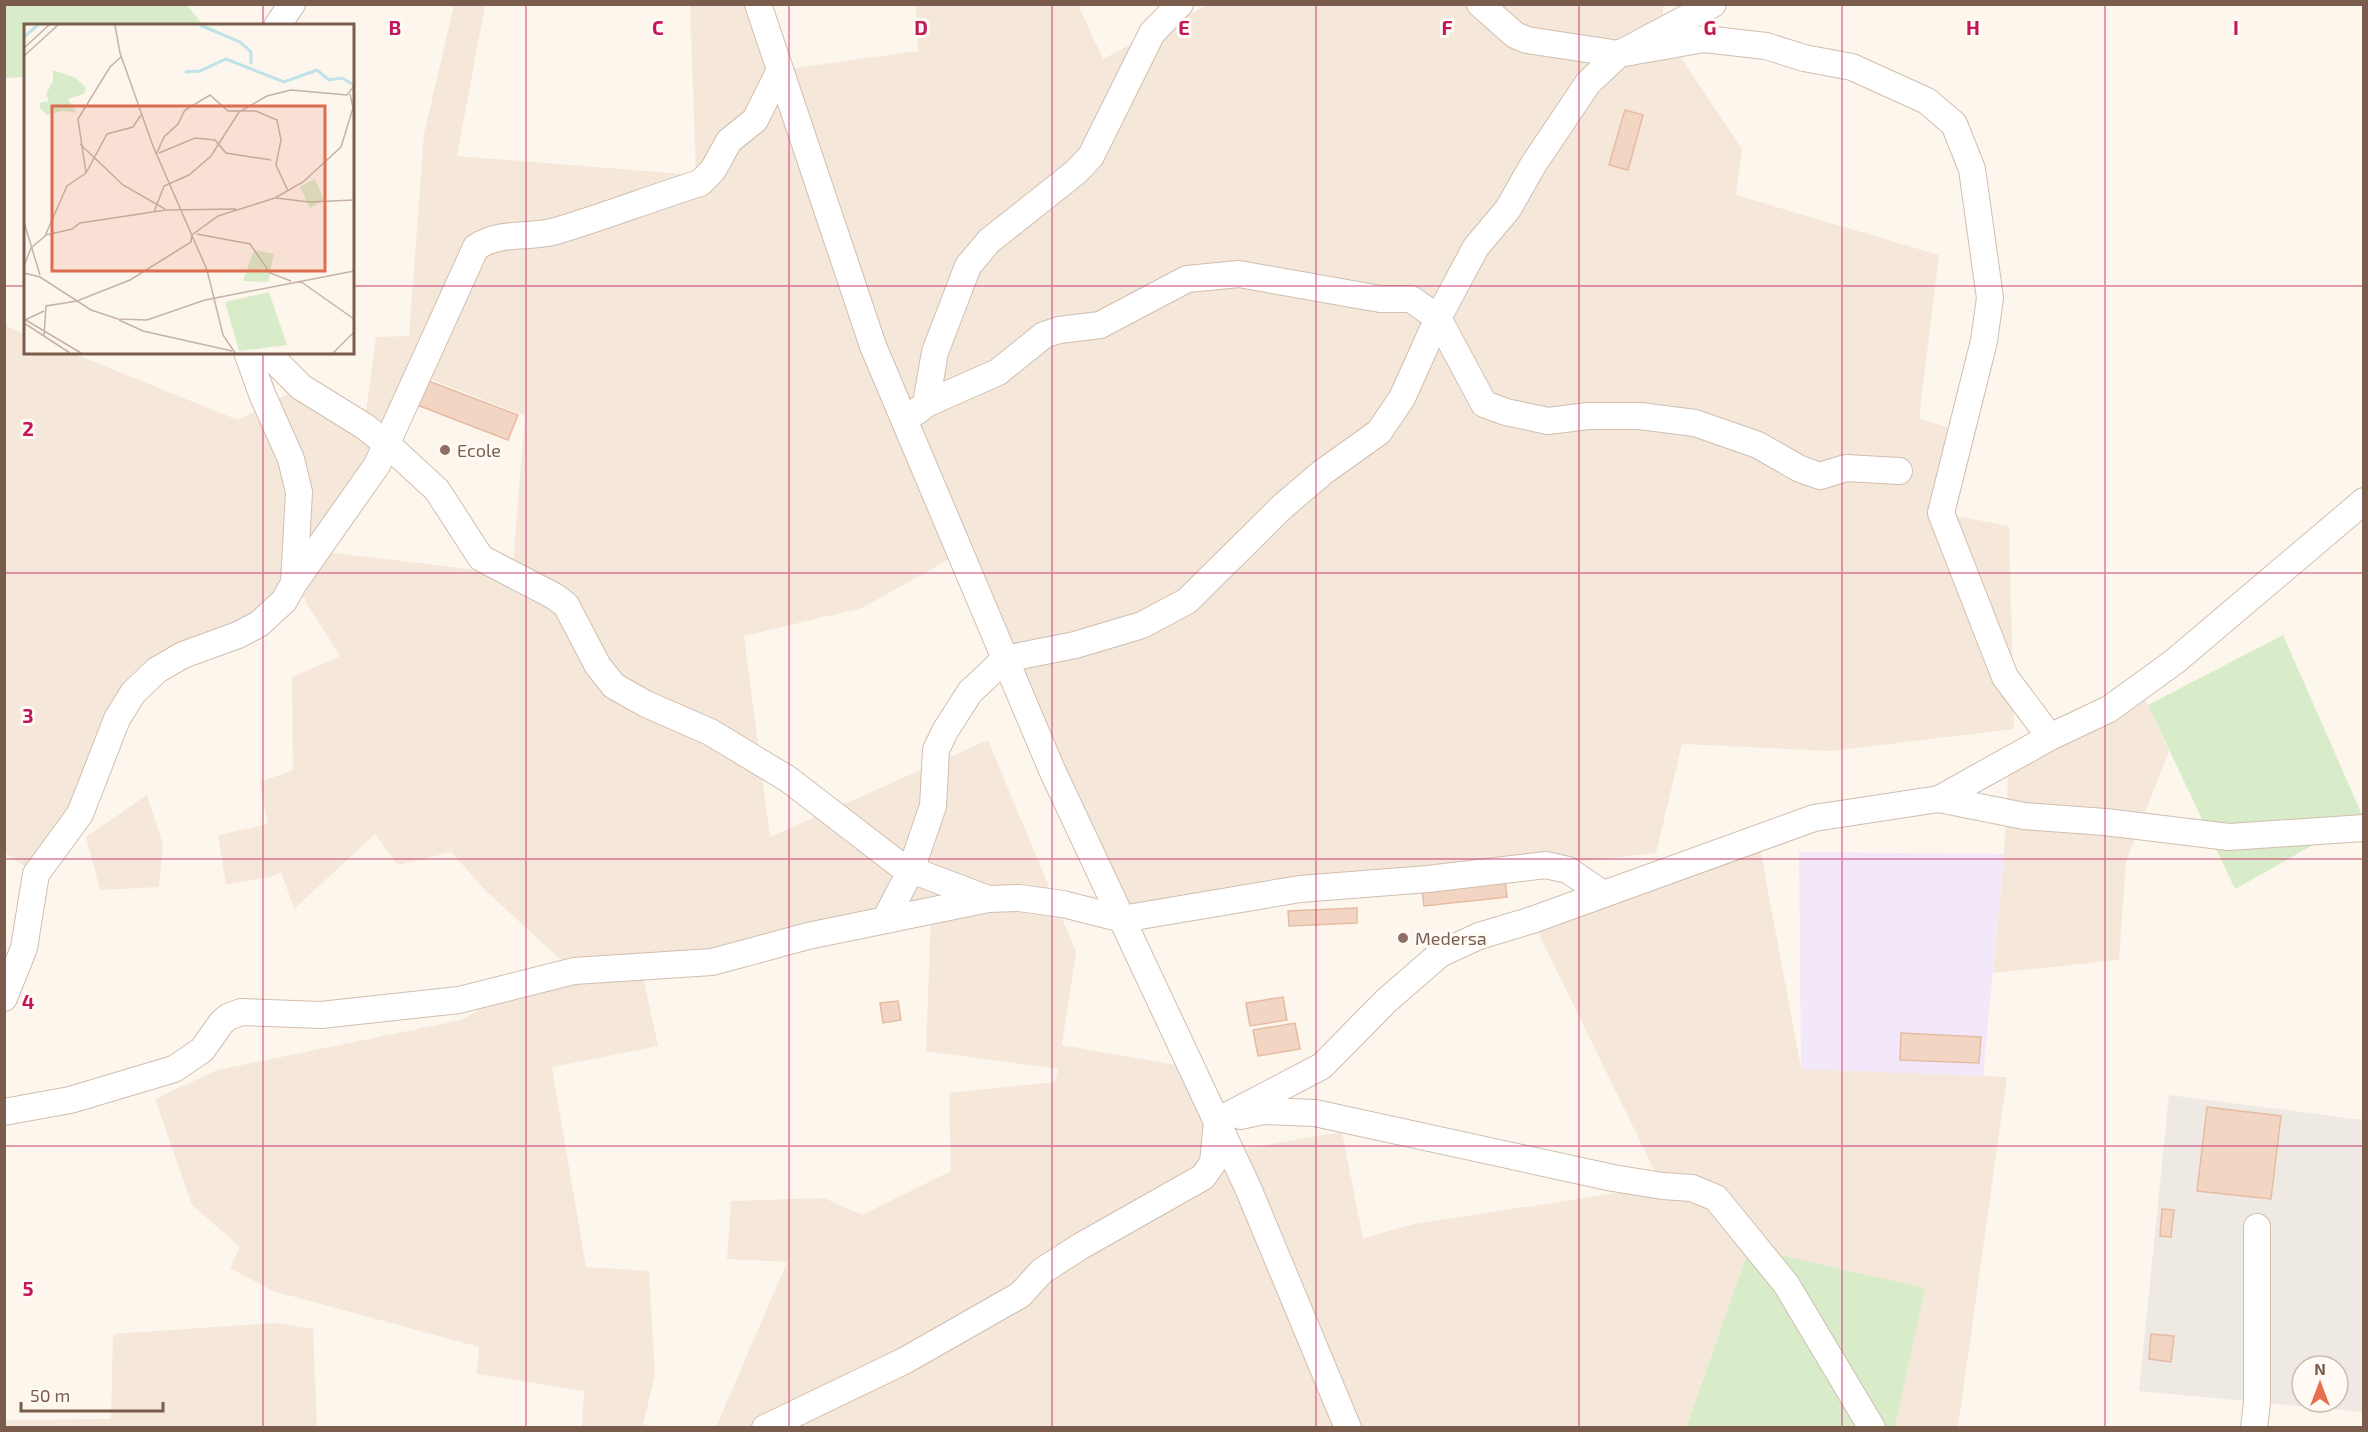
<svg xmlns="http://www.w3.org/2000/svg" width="2368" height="1432" viewBox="0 0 2368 1432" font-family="'Exo 2',sans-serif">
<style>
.residential{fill:#f5e8da;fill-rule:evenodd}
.industrial{fill:#efe9e4;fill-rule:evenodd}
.education{fill:#f3e8fa}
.green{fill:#d8ecc9}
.building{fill:#f3d5c3;stroke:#e6bba3;stroke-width:1.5}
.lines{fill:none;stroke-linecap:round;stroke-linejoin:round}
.minor-casing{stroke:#d1beb0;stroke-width:28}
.minor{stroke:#fff;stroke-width:26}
.grid{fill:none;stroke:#c2185b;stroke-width:1.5;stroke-opacity:0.55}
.education-dot{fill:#8d6e63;stroke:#fffaf3;stroke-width:2}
.labels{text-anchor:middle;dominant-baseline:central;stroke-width:6;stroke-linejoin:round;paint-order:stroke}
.education-label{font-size:18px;fill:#785e54;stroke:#fffaf3;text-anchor:start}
.inset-river{fill:none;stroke:#bfe3e8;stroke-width:3}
.inset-road{fill:none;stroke:#c5b3a7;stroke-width:1.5}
.view{fill:#dc6d51;fill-opacity:0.15;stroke:#dc6d51;stroke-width:3}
.inset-edge{fill:none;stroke:#7a5c4d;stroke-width:3}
.grid-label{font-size:20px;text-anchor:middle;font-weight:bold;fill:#c2185b;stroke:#fffaf3;stroke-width:6;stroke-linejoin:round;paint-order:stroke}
</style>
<rect width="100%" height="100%" fill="#fdf6ec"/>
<g class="residential">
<path d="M454,5H485L457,156L696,175L690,5H758L780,70L918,51L916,5H1078L1103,59L1208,5H1663V31L1742,149L1736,195L1939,255L1919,418L1961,432L1941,513L2009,526L2014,729L1831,751L1682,744L1656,853L1546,865L1122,919L960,553L862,608L744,636L770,837L988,740L1076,952L1062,1045L1192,1068L1231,1151L1342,1132L1363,1238L1414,1224L1662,1186L1532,920L1758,837L1801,1068L2007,1077L1958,1427H1895L1924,1288L1749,1248L1686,1427H716L787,1262L727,1259L731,1201L824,1198L862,1215L951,1171L949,1093L1055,1082L1058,1069L926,1051L931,911L641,967L658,1046L552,1067L586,1267L649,1271L655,1375L643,1424L655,1427H582L584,1391L477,1374L479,1347L273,1291L230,1268L240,1247L192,1205L155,1099L217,1070L461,1020L518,987L573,971L486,891L451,852L398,865L375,834L294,909L281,872L273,876L226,885L218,835L268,824L260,782L293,770L292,677L340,656L294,583L284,601L157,670L36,874L5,853L4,325L25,334L26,352L72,353L238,420L301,387L364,425L376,337L409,336L424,134ZM420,375L525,416L512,574L317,551Z"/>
<path d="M2137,689L2148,705L2169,751L2126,862L2119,960L1993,973L2004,854L2009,760Z"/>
<path d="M147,795L163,845L159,887L100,890L86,837Z"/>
<path d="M275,1323L313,1329L317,1427H5V1420L111,1419L113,1334Z"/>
</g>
<path class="industrial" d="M2169,1095L2363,1120V1412L2139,1391ZM2302,1366H2338V1402H2302Z"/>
<path class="education" d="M1799,852L2004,854L1983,1076L1801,1069Z"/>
<g class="green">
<path d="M5,4L187,5L203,25L26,26L25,77L5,78Z"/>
<path d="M2283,635L2363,817L2235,889L2148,705Z"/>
<path d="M1749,1248L1925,1288L1895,1427L1686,1428Z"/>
</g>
<g class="building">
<path d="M1625,110L1643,115L1628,170L1609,165Z"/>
<path d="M426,380L518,415L508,440L417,405Z"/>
<path d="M1505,880L1507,897L1424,906L1422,889Z"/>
<path d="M1357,908V923L1289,926L1288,911Z"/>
<path d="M1283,997L1287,1020L1250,1026L1246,1003Z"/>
<path d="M898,1001L901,1020L883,1023L880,1003Z"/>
<path d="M1295,1023L1300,1049L1258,1056L1253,1030Z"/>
<path d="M1901,1033L1981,1037L1979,1063L1900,1060Z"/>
<path d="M2207,1107L2281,1116L2271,1199L2197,1191Z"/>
<path d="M2162,1209L2174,1210L2171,1237L2160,1236Z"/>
<path d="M2151,1334L2174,1336L2171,1362L2149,1359Z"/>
</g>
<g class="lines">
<defs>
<g id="minor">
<path d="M758,4L873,346L1052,770L1248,1188L1348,1428"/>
<path d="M1480,4L1515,35L1527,40L1619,54L1704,39L1766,46L1804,58L1852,67L1927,101L1954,124L1972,169L1990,298L1984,341L1941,513L2005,677L2050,737"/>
<path d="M277,26L292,4"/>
<path d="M266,352L301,387L364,426L387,444L437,490L481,558L554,596L566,605L598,666L614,686L646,704L710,732L788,779L901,866L988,899"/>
<path d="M926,404L998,372L1044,335L1059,330L1100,325L1187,279L1239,274L1380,299H1411L1438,318L1484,404L1506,412L1548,421L1588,416H1640L1695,423L1758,445L1800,469L1820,476L1846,468L1899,471"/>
<path d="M916,412L926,404L935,352L968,266L989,241L1076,172L1091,156L1152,33L1180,4"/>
<path d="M294,583L377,465L476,247C504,230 528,239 556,231C604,217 652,198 700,183L713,170L729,141L755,120L780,70"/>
<path d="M1939,799L2024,816L2105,822L2229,837L2364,828"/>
<path d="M885,920L911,870L933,806L936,750L945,731L970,692L1005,659L1075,645L1142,625L1187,601L1282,507L1323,472L1379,432L1402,398L1438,318L1476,247L1508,209L1533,165L1588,83L1619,54L1713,4"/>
<path d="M4,998L24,948L36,874L80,814L117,719L133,693L157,670L183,655L238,635L259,624L284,601L294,583L299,492L291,459L262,394L247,352"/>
<path d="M4,1112L70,1100L174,1069L202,1050L222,1022L228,1017L241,1012L321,1015L459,1000L574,971L712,962L808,936L988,899L1019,898L1063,904L1122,919L1300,889L1428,879L1546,865L1568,870L1603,894"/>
<path d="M1240,1116L1264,1111L1315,1113L1613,1178L1663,1186L1692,1188L1716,1198L1786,1284L1872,1428"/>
<path d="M1217,1121L1322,1066L1386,1001L1440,954L1479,936L1532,920L1814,818L1939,799L2050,737L2109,709L2174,662L2364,501"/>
<path d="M765,1428L904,1361L1020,1295L1042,1271L1081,1246L1203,1177L1213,1163L1217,1121"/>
<path d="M2254,1428L2257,1402V1227"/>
</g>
</defs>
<use href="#minor" class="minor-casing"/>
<use href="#minor" class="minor"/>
</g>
<path class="grid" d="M263,4V26M526,4V1428M789,4V1428M1052,4V1428M1316,4V1428M1579,4V1428M1842,4V1428M2105,4V1428M4,286H26M352,286H2364M263,352V1428M4,573H2364M4,859H2364M4,1146H2364"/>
<g class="education-dot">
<circle cx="445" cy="450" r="6"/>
<circle cx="1403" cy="938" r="6"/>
</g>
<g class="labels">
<g class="education-label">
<text x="457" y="450">Ecole</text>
<text x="1415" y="938">Medersa</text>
</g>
</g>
<g transform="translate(24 24)">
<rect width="330" height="330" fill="#fdf6ec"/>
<path d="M29,46L52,54L62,64L60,70L44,75L53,89L39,87L23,91L16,84V79L25,77L22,70L29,57ZM291,155L300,176L286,184L276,163ZM230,226L250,230L244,258L219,257ZM245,268L263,321L215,327L201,278Z" fill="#d8ecc9"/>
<path class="inset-river" d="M176,1L216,18L227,28V40M0,13L14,1M161,48L176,47L202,35L260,58L293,46L305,56L318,54L330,61"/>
<path class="inset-road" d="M91,1L96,29L129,122L183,246L199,311L211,329M0,24L25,1M0,32L34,1M56,120L99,161L141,185M135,129L171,114L191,116L202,129L247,136M132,131L140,113L154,100L161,86L186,71L204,87H232L253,96L257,116L252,141L264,167M62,149L83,110L109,103L117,91M252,174L285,178L330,176M130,188L140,162L165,151L187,132L215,88L243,72L267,66L323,71L330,62M0,198L16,251M173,210L226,220L246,249L267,257M22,211L48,205L56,199L142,186L212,185M0,242L7,224L21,212L43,162L62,149L54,95L86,43L97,33M0,249L16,253L67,286L94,295L123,296L181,276L330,247M276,257L330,295M0,295L57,329M1,296L20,287M95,296L119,307L208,327M0,299L46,329M20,312L22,282L53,277L106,256L167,218L168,211L194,192L251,174L279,158L317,123L329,84L326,70M309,329L330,308"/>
<path class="view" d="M28,82H301V247H28Z"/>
<rect width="330" height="330" class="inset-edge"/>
</g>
<g class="grid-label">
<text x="395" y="35">B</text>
<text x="658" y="35">C</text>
<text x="921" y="35">D</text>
<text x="1184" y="35">E</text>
<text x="1447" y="35">F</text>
<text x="1710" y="35">G</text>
<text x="1973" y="35">H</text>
<text x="2236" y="35">I</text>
<text x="28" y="436">2</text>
<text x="28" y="723">3</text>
<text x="28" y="1009">4</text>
<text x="28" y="1296">5</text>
</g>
<rect width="2368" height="1432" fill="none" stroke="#7a5c4d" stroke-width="12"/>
<g transform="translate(2320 1384)"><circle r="28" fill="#fffaf3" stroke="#cabbb1" stroke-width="1.5"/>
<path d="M0-4.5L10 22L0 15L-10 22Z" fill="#e76f51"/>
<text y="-9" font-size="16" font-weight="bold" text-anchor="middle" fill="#7a5c4d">N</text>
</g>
<path d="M21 1402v9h142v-9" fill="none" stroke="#7a5c4d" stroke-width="3"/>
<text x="30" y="1402" font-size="18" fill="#7a5c4d" stroke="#fffaf3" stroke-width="4.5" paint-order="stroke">50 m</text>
</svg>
